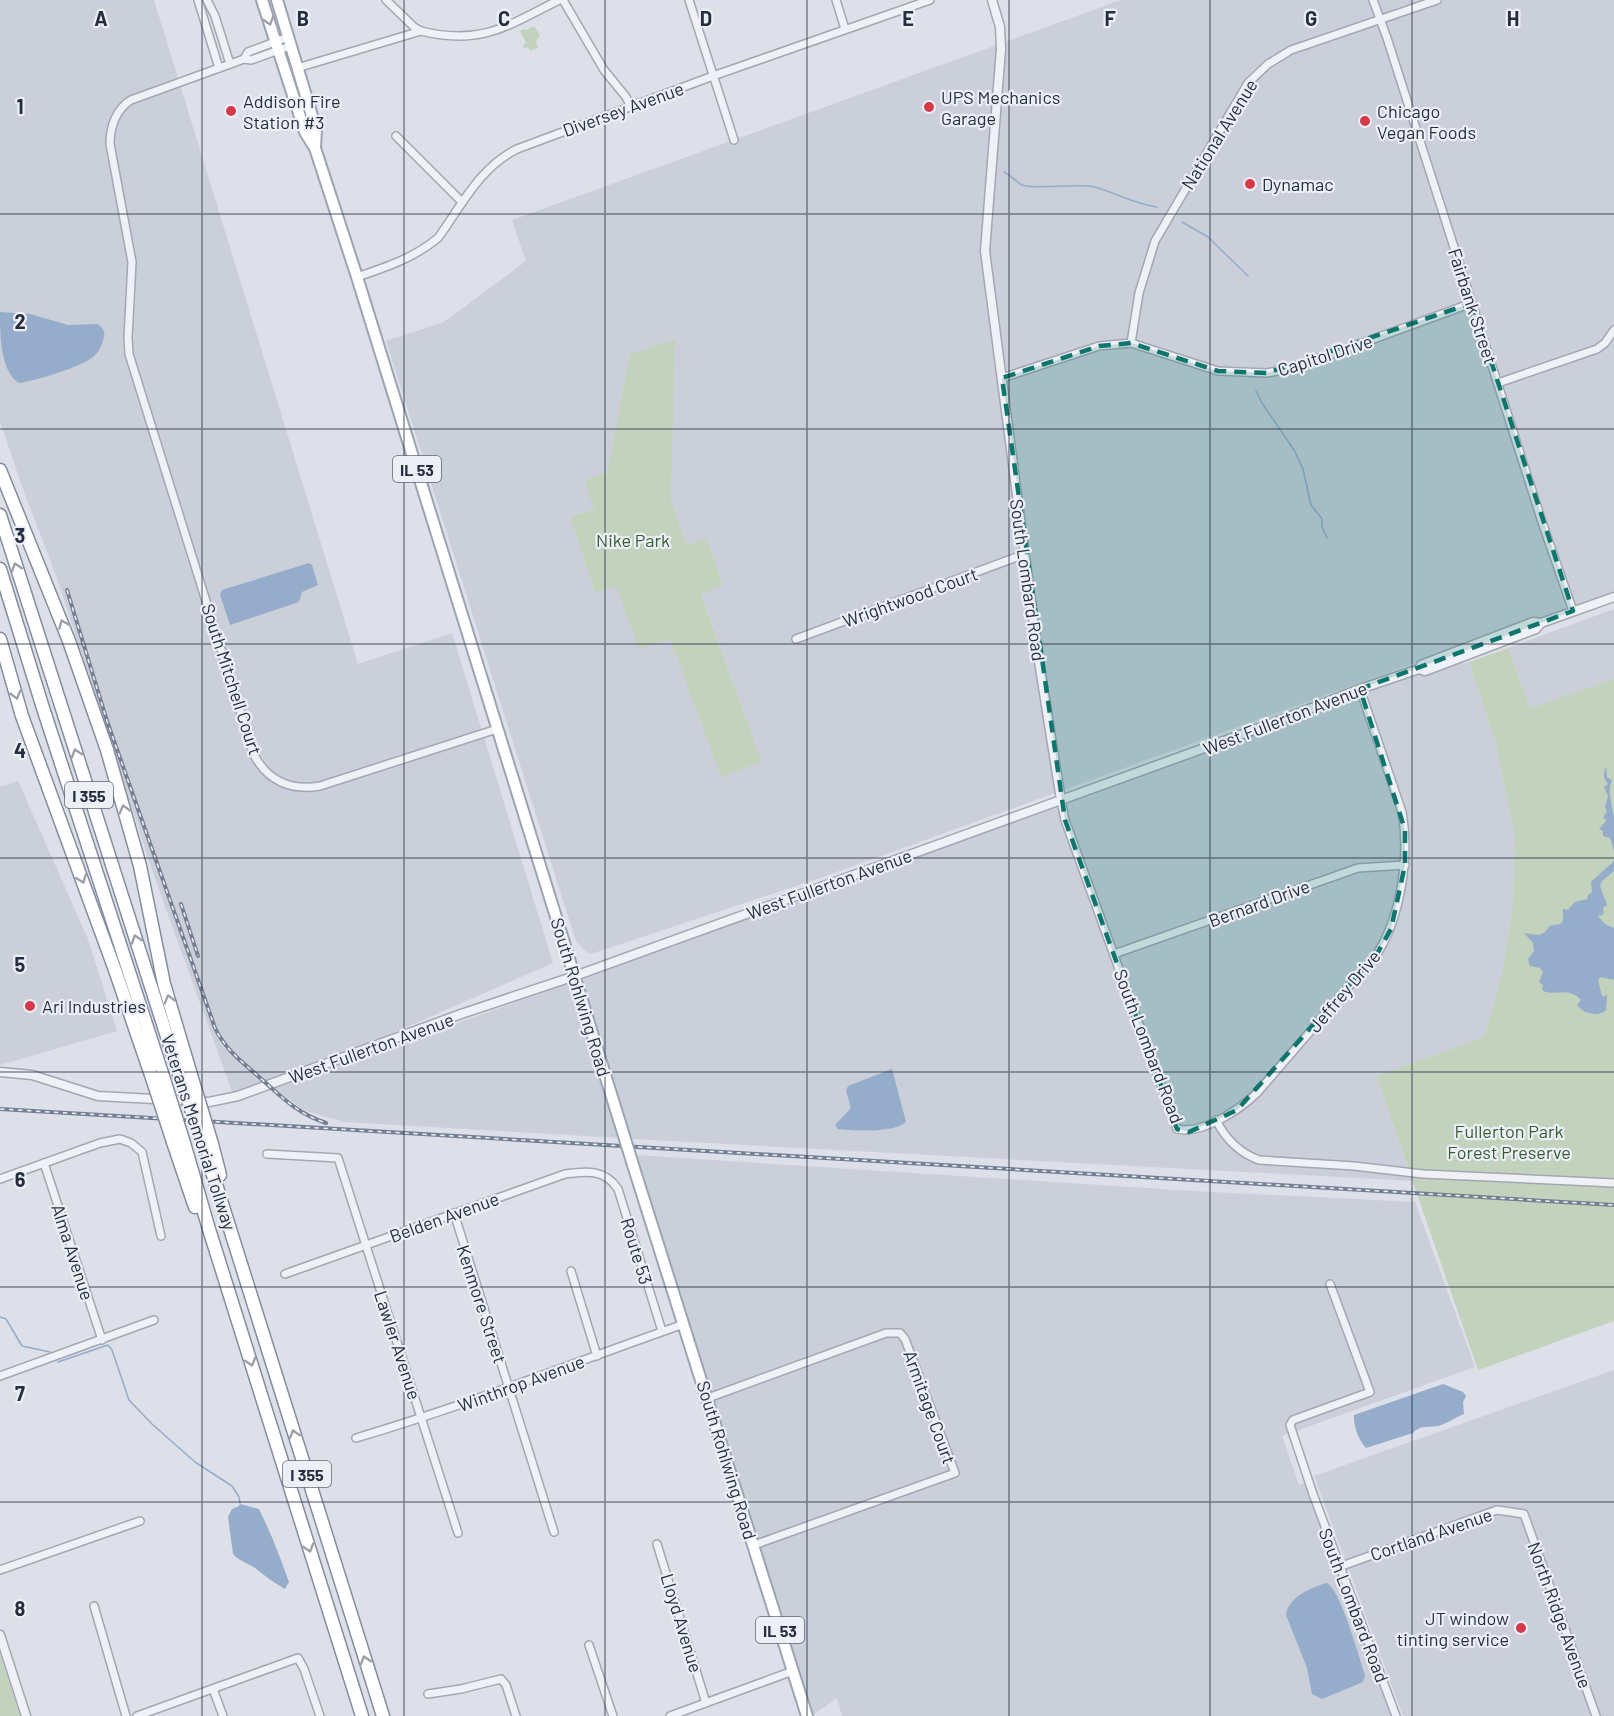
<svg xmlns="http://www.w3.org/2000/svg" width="1614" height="1716" viewBox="0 0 1614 1716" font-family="Barlow,sans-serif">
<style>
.built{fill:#cbcfda;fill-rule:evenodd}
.green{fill:#c2d2bd}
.water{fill:#95acca}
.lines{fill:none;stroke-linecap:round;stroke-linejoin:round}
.stream{stroke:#95acca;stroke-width:1.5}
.minor-casing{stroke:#a2a7b2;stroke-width:10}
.tertiary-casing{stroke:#a2a7b2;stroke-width:11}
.primary-casing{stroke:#9ba4b4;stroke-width:14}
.motorway-casing{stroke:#838d9f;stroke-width:15}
.minor{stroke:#eff1f6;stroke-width:7}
.tertiary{stroke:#eff1f6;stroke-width:8}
.primary{stroke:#fff;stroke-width:10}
.motorway{stroke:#fff;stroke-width:12}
.rail-casing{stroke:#757f92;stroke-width:4}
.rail{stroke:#eceff5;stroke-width:1.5;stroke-dasharray:4.5;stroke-linecap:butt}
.primary-bridge-casing{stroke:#9ba4b4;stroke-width:14;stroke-linecap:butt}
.motorway-bridge-casing{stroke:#838d9f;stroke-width:15;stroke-linecap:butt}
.primary-bridge{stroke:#fff;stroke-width:10}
.motorway-bridge{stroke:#fff;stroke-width:12}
.oneway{stroke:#9da0a9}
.marked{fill:#0f766e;fill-opacity:0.2;stroke:#0f766e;stroke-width:4.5;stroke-dasharray:12 8;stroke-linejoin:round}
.grid{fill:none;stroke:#252d3f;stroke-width:1.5;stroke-opacity:0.55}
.poi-dot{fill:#d53949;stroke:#eceff5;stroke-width:2}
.labels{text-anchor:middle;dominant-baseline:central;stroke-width:4.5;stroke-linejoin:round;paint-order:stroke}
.shield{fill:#eceff5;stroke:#616776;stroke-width:1.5}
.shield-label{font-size:16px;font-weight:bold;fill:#252d3f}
.poi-label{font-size:18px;fill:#252d3f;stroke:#eceff5;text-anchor:start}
.street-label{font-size:18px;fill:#252d3f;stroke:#eceff5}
.park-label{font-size:18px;fill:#385b32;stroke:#eceff5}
.grid-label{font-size:20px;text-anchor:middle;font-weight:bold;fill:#252d3f;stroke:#eceff5;stroke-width:4.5;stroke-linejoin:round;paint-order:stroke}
</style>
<rect width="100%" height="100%" fill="#dde0e8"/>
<g class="built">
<path d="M0,0H154L358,664L452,633L553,963L361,1047L233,1094L154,876L57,578L24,492L0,422Z"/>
<path d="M1121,0H1614V591L820,878L591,954L584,950L576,941L573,932L386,341L444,322L526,261L512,220ZM674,339L671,500L687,545L706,539L723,585L701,593L762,762L721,777L670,638L616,586L595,593L570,517L594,509L607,474L630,354Z"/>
<path d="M1614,609V679L1530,708L1508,648Z"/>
<path d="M1469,662L1496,744L1515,837L1513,902L1503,970L1484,1037L1376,1076L1412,1181L632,1139L581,980L1417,673Z"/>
<path d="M18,781L88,939L117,1031L0,1065V787Z"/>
<path d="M573,982L620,1138L344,1122L303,1110L274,1088Z"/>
<path d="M635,1155L1192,1191L1415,1202L1475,1367L1282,1436L1299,1485L1306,1482L1392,1716H842L837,1698L811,1716Z"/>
<path d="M1614,1370V1716H1403L1314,1476Z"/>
</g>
<g class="green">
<path d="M534,26L540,35L536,42L538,48L530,51L528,47L524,48L523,45L526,43L520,31L524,29L527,30Z"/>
<path d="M675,339L671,500L687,545L706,538L723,585L701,594L762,762L721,777L670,639L639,649L616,586L595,593L570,517L594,509L585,480L607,473L630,354Z"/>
<path d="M1508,648L1530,708L1614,679V1321L1478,1370L1376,1076L1484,1037L1503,970L1513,902L1515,837L1496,744L1469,662Z"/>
<path d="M0,1654L20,1716H0Z"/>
</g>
<g class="water">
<path d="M0,312L30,314L68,325L98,324C104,329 106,333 103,340C101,348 97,355 90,359C77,368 35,381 19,383C0,371 0,334 0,312Z"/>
<path d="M309,563L312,565L318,585L302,592L299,602L230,625L220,595L222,590Z"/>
<path d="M1606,767L1607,777L1612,780C1607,790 1612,806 1614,817C1614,827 1614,841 1614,851L1610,838L1603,836V831L1599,829L1607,820L1603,818L1607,811L1605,807L1608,796L1604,787L1608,784C1604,778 1602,776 1606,767Z"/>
<path d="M1614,861V871L1602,881L1600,886L1607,905L1603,908L1604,914L1598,916L1605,924L1614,928V980L1601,977L1598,980L1602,996L1604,997L1605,995L1607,996L1606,1010C1599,1018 1582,1013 1577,1005L1581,1000C1567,985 1554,998 1542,990L1543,985L1539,982L1543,972L1540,968L1530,966L1528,959L1534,951L1533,943L1524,933C1534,934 1543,939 1549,926L1560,924L1563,921V909L1568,910L1575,902L1587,899L1588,895L1592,892L1591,882Z"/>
<path d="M892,1069L906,1122C894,1133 854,1131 838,1129L835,1125L851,1108L846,1091L848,1086Z"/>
<path d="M1443,1384L1463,1392L1466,1396L1463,1402L1464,1414C1456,1417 1448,1423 1441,1425C1431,1429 1422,1423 1413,1433L1366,1448C1359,1441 1353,1425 1354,1415Z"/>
<path d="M240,1504L259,1509C271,1533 280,1557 289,1582L285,1589C274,1583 265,1576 255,1568C248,1563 239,1561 233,1554L228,1517L232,1509L239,1506Z"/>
<path d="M1327,1583C1341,1591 1359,1657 1365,1675L1363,1682L1322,1699L1312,1694L1307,1668L1286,1615C1288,1597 1312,1587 1327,1583Z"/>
</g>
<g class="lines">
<g class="stream">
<path d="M1004,172C1011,175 1016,182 1022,185C1031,190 1080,183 1095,187C1116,193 1135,204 1157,207"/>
<path d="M1182,222L1208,237L1248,276"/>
<path d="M1256,391L1262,403L1294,450L1303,469L1311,505L1322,519V527L1327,538"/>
<path d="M0,1317L6,1319L22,1346L50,1352"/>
<path d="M58,1362L108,1345L112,1350L129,1400L152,1424L195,1462L232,1486L239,1497L240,1503"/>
</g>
<defs>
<g id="minor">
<path d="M198,0L219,68"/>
<path d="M207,0L215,16L230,64"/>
<path d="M386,0L414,27L421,31"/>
<path d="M563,0L604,70L626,97L631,107"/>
<path d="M689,0L734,140"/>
<path d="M836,0L845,29"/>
<path d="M1373,0L1387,38L1542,522L1573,611"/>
<path d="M290,46L251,60L244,59L131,100C116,109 110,127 110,144L132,262L128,338L129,354L254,755C268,781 291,791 320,786L497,729"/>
<path d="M244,59L248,52L288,37"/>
<path d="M297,68L421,31C481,46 507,26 559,0"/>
<path d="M396,136L462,202"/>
<path d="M357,277C386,267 414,258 438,238C462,205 479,168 517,149L713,76L930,0"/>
<path d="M1131,343L1139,293L1155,241L1248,83L1268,64L1291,50L1437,0"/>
<path d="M1002,378L1099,346L1131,343L1218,371L1267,373L1297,367L1472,303"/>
<path d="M1498,383L1597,349L1605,343L1614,330"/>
<path d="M796,639L1025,554"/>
<path d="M1061,800L1065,820L1177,1129C1202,1135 1239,1110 1257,1093L1377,954C1401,916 1410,856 1402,812L1360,689"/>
<path d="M1114,954L1358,868L1405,865"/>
<path d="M1216,1120C1225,1138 1240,1153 1259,1160L1354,1166L1423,1174L1614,1183"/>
<path d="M267,1154L338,1158L458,1533"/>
<path d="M44,1163L102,1340"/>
<path d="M0,1179L100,1143L120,1139L131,1143L142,1152L161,1236"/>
<path d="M454,1213L554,1532"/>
<path d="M571,1271L597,1356"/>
<path d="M285,1274L565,1174C586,1171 605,1169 618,1189L662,1331"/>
<path d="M1330,1284L1370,1392L1293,1420L1290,1425L1313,1494L1396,1716"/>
<path d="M0,1376L154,1320"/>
<path d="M708,1398L886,1333H900L905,1339L955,1473L754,1545"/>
<path d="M356,1438C468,1405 575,1362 684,1324"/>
<path d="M657,1544L706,1703"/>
<path d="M1339,1567L1497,1510L1524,1514L1596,1716"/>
<path d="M0,1570L140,1521"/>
<path d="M94,1606L126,1716"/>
<path d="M589,1645L613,1716"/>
<path d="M213,1689L223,1716"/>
<path d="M428,1694L461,1689L501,1679L506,1685L516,1716"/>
<path d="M137,1716L298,1658L304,1669L320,1716"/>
<path d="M670,1716L793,1671"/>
</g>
<g id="tertiary">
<path d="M992,0L1000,27L1001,49L985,251L1038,655L1061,800"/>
<path d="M1419,669L1425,671L1536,629L1541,623L1614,597"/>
<path d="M0,1072L32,1075L98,1096L209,1102L238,1096L461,1014L575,976L1268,725L1360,689L1419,669L1421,665L1533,622L1541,623"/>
<path d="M0,1635L26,1716"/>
</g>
<g id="primary">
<path d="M262,0L305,132L315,148L357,277L621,1126"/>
<path d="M277,0L316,129L315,148"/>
<path d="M633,1165L807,1716"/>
</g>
<g id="motorway">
<path d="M0,470L69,641L107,750L140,866L164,984L191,1075"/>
<path d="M0,515L179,1074"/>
<path d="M0,569L43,708L162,1073"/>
<path d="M0,639L22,716L115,970L150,1072"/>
<path d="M173,1142L195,1207"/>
<path d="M184,1143L208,1226L362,1716"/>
<path d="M203,1143L383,1716"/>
<path d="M212,1144L220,1175"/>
</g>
</defs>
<use href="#minor" class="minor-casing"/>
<use href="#tertiary" class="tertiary-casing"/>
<use href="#primary" class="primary-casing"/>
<use href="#motorway" class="motorway-casing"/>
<use href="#minor" class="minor"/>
<use href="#tertiary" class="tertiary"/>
<use href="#primary" class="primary"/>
<use href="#motorway" class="motorway"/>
<defs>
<g id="rail">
<path d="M67,590L107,721L215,1028C225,1049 241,1061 258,1076C282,1097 296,1113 326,1123"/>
<path d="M181,904L198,956"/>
<path d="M0,1109L1614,1205"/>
</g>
</defs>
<use href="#rail" class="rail-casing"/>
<use href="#rail" class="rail"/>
<defs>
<path id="primary-bridge" d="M621,1126L633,1165"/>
<g id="motorway-bridge">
<path d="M150,1072L173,1142"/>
<path d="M162,1073L184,1143"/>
<path d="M179,1074L203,1143"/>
<path d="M191,1075L212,1144"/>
</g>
</defs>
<use href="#primary-bridge" class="primary-bridge-casing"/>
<use href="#motorway-bridge" class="motorway-bridge-casing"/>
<use href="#primary-bridge" class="primary-bridge"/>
<use href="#motorway-bridge" class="motorway-bridge"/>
</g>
<defs><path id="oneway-chevron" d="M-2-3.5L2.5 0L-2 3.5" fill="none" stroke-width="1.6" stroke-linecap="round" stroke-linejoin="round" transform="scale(1.5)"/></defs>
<g class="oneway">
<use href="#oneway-chevron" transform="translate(269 21) rotate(73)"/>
<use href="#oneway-chevron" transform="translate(16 567) rotate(-108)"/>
<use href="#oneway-chevron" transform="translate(63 624) rotate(-112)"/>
<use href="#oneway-chevron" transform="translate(16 695) rotate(74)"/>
<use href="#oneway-chevron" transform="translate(76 753) rotate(-108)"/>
<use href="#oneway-chevron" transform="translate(124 809) rotate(-106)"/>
<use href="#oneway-chevron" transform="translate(82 879) rotate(70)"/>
<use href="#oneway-chevron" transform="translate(136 939) rotate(-108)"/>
<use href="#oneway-chevron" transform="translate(169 999) rotate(-106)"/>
<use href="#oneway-chevron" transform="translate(251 1362) rotate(73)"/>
<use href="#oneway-chevron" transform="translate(294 1434) rotate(-107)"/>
<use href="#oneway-chevron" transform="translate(309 1548) rotate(73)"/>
<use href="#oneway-chevron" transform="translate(365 1660) rotate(-107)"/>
</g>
<path class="marked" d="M1472,303L1573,611L1360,689L1405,830V865L1391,929L1377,954L1237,1110L1189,1132L1177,1129L1065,820L1002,378L1099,346L1131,343L1218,371L1267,373Z"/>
<path class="grid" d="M202,0V1716M404,0V1716M605,0V1716M807,0V1716M1009,0V1716M1210,0V1716M1412,0V1716M0,214H1614M0,429H1614M0,644H1614M0,858H1614M0,1072H1614M0,1287H1614M0,1502H1614"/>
<g class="poi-dot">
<circle cx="929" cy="107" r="6"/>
<circle cx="231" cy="111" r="6"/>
<circle cx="1365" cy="121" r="6"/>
<circle cx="1250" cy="184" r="6"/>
<circle cx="30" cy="1006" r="6"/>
<circle cx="1521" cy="1628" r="6"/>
</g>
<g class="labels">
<g class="shield">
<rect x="393" y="456" width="48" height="26" rx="4.5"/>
<rect x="65" y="782" width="48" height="26" rx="4.5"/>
<rect x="283" y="1461" width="48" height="26" rx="4.5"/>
<rect x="756" y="1617" width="48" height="26" rx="4.5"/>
</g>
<g class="shield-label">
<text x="417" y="469">IL 53</text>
<text x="89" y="795">I 355</text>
<text x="307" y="1474">I 355</text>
<text x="780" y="1630">IL 53</text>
</g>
<g class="poi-label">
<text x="941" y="97">UPS Mechanics<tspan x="941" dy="21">Garage</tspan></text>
<text x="243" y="101">Addison Fire<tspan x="243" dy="21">Station #3</tspan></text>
<text x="1377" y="111">Chicago<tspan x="1377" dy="21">Vegan Foods</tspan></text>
<text x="1262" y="184">Dynamac</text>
<text x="42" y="1006">Ari Industries</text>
<text x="1509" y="1618" text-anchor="end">JT window<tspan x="1509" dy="21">tinting service</tspan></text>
</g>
<g class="street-label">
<text transform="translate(623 109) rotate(-20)">Diversey Avenue</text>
<text transform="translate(1219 134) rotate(-58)">National Avenue</text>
<text transform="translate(1473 306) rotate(72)">Fairbank Street</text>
<text transform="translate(1325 355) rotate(-18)">Capitol Drive</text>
<text transform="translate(1028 580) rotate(82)">South Lombard Road</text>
<text transform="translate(910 597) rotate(-20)">Wrightwood Court</text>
<text transform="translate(232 679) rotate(72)">South Mitchell Court</text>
<text transform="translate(1285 718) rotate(-21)">West Fullerton Avenue</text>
<text transform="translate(829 884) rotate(-20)">West Fullerton Avenue</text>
<text transform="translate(1259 903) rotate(-20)">Bernard Drive</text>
<text transform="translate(1344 991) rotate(-50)">Jeffrey Drive</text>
<text transform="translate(581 997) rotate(73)">South Rohlwing Road</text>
<text transform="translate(1149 1046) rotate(69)">South Lombard Road</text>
<text transform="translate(371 1048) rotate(-20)">West Fullerton Avenue</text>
<text transform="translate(199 1132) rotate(72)">Veterans Memorial Tollway</text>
<text transform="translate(444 1217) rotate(-20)">Belden Avenue</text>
<text transform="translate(637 1251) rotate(73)">Route 53</text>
<text transform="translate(73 1252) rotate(72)">Alma Avenue</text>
<text transform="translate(482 1304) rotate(72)">Kenmore Street</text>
<text transform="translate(398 1345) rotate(72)">Lawler Avenue</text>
<text transform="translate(521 1383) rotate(-20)">Winthrop Avenue</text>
<text transform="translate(930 1407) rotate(70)">Armitage Court</text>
<text transform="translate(727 1460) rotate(73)">South Rohlwing Road</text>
<text transform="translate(1431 1534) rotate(-19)">Cortland Avenue</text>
<text transform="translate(1354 1605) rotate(69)">South Lombard Road</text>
<text transform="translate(1560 1615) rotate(70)">North Ridge Avenue</text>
<text transform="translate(682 1623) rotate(73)">Lloyd Avenue</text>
</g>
<g class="park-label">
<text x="633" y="540">Nike Park</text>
<text x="1509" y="1131">Fullerton Park<tspan x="1509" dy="21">Forest Preserve</tspan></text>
</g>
</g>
<g class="grid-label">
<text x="101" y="26">A</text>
<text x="303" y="26">B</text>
<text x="504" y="26">C</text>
<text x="706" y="26">D</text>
<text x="908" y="26">E</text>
<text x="1110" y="26">F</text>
<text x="1311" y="26">G</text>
<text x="1513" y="26">H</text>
<text x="20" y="114">1</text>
<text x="20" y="329">2</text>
<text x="20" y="543">3</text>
<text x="20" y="758">4</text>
<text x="20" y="972">5</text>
<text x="20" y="1187">6</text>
<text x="20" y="1401">7</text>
<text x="20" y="1616">8</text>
</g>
</svg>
